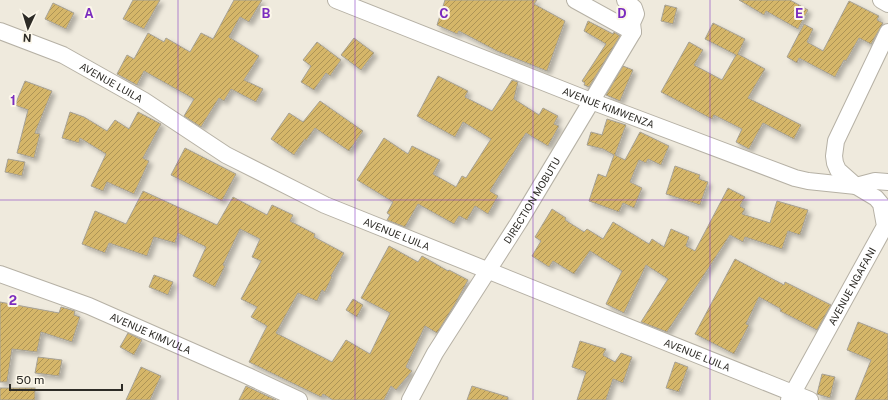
<svg xmlns="http://www.w3.org/2000/svg" width="888" height="400" viewBox="0 0 888 400" font-family="'Public Sans',sans-serif">
<style>
.building{fill:url(#building-hatch);stroke:#a6a195;filter:url(#shadow)}
.lines{fill:none;stroke-linecap:round;stroke-linejoin:round}
.minor-casing{stroke:#b6b1a5;stroke-width:18}
.minor{stroke:#fff;stroke-width:16}
.grid{fill:none;stroke:#7b2cbf;stroke-width:1;stroke-opacity:0.55}
.labels{text-anchor:middle;dominant-baseline:central;stroke-width:4;stroke-linejoin:round;paint-order:stroke}
.street-label{font-size:10px;fill:#2d2b26;stroke:#fcf7ea}
.grid-label{font-size:13px;text-anchor:middle;font-weight:bold;fill:#7b2cbf;stroke:#fcf7ea;stroke-width:4;stroke-linejoin:round;paint-order:stroke}
</style>
<defs>
<pattern id="building-hatch" width="6" height="6" patternUnits="userSpaceOnUse"><rect width="6" height="6" fill="#d5b669"/><path d="M-1 1l2-2M0 6l6-6M5 7l2-2" fill="none" stroke="#ad9456"/></pattern>
<filter id="shadow"><feDropShadow dx="3.5" dy="3.5" stdDeviation="2" flood-color="#0004"/></filter>
</defs>
<rect width="100%" height="100%" fill="#efeadd"/>
<g class="building">
<path d="M133,0H160L144,29L123,19Z"/>
<path d="M234,0H262L249,22L240,17L229,37L259,56L244,80L263,89L256,102L231,89L224,101L219,98L201,127L184,116L194,99L144,71L137,85L117,74L127,55L134,59L148,33L164,42L166,38L190,52L201,33L213,39Z"/>
<path d="M445,0H537L534,4L565,21L547,71L497,51L459,31L457,34L437,25Z"/>
<path d="M739,0H790L808,10L798,29L766,11L764,15Z"/>
<path d="M849,1L879,16L877,20L883,23L871,44L859,38L846,61L844,60L835,77L799,58L797,63L787,57L804,24L813,29L807,42L823,51Z"/>
<path d="M53,3L74,13L66,29L45,19Z"/>
<path d="M665,5L677,8L673,24L661,21Z"/>
<path d="M588,21L613,34L614,32L620,36L589,87L584,85L585,83L582,81L606,44L584,31Z"/>
<path d="M713,23L745,39L738,54L765,69L748,98L801,125L794,139L763,123L749,149L736,142L742,129L714,115L712,119L661,92L689,42L703,50L694,65L722,80L736,55L705,39Z"/>
<path d="M354,38L374,53L361,70L341,55Z"/>
<path d="M317,42L341,60L330,76L326,73L314,90L301,82L311,66L303,60Z"/>
<path d="M623,66L633,70L620,101L606,95Z"/>
<path d="M438,76L468,91L465,97L492,111L512,80L518,82L514,99L539,115L543,108L558,116L554,124L559,126L548,146L526,133L490,191L498,196L488,214L475,206L467,220L459,216L454,224L418,204L405,227L387,220L390,215L387,213L393,202L357,180L384,138L408,154L412,146L440,160L433,174L456,187L462,176L466,178L491,139L463,122L455,137L417,116Z"/>
<path d="M25,81L52,91L35,133L40,134L34,158L17,153L28,110L15,105Z"/>
<path d="M320,101L363,131L349,151L315,128L306,141L305,139L294,155L271,139L289,113L303,122Z"/>
<path d="M70,112L84,117L107,131L115,120L129,129L138,112L161,124L143,158L149,161L134,194L107,182L103,191L91,186L106,154L80,138L79,143L62,138Z"/>
<path d="M607,119L626,125L615,155L625,160L640,132L669,146L661,165L648,159L646,163L639,160L630,182L642,188L634,208L623,203L619,212L589,201L598,174L606,177L614,155L603,149L587,145L591,132L602,135Z"/>
<path d="M185,148L236,174L222,201L171,175Z"/>
<path d="M8,159L25,162L22,176L5,172Z"/>
<path d="M675,166L700,175L699,179L708,182L700,205L666,194Z"/>
<path d="M728,188L745,197L740,206L745,209L742,214L770,223L777,201L808,210L800,235L788,231L782,249L745,237L743,242L730,235L667,332L641,322L668,279L646,265L624,313L606,304L622,271L590,251L574,274L553,261L549,267L532,256L541,241L535,237L552,209L566,218L565,220L584,232L587,229L603,239L613,222L649,244L652,239L664,247L671,229L689,237L686,246L695,251Z"/>
<path d="M143,191L217,225L233,197L267,215L272,205L293,215L290,221L315,234L314,237L344,253L331,276L332,277L325,292L322,290L317,301L298,293L276,333L332,362L346,340L370,354L390,313L361,298L389,246L418,262L422,256L448,271L449,270L468,280L455,304L437,333L425,326L406,367L412,371L396,390L391,386L384,400H333L323,394L321,397L249,362L267,326L251,317L257,307L241,299L261,261L252,257L260,239L240,229L223,265L225,266L215,287L193,276L206,247L178,233L175,243L154,237L147,256L109,243L105,253L82,244L95,211L126,224Z"/>
<path d="M735,259L784,285L785,282L831,305L817,330L780,311L781,309L759,297L746,324L749,325L734,354L695,334Z"/>
<path d="M154,275L173,282L168,295L149,287Z"/>
<path d="M353,299L363,305L357,317L346,310Z"/>
<path d="M0,302L59,313L61,307L75,311L74,315L80,317L72,342L41,332L37,352L12,349L7,382H0Z"/>
<path d="M858,322L888,334V400H855L871,360L847,350Z"/>
<path d="M128,333L142,340L134,355L120,347Z"/>
<path d="M580,341L606,349L603,355L615,362L621,353L632,357L623,383L613,379L606,400H577L586,372L572,367Z"/>
<path d="M38,357L62,360L59,376L35,373Z"/>
<path d="M675,362L688,367L679,392L666,388Z"/>
<path d="M141,367L161,376L150,400H126Z"/>
<path d="M822,374L835,377L830,398L817,394Z"/>
<path d="M246,386L276,400H239Z"/>
<path d="M472,386L508,397V400H467Z"/>
<rect x="0" y="388" width="35" height="12"/>
</g>
<g class="lines">
<defs>
<g id="minor">
<path id="s1" d="M336,0L591,101L795,178L808,181L856,186L875,181L888,182"/>
<path d="M575,0L633,32"/>
<path d="M881,0L888,4"/>
<path id="s2" d="M0,31L63,55L143,100L226,155L325,205L810,400"/>
<path id="s3" d="M0,274L89,306L248,376L299,400"/>
<path id="s4" d="M410,400L435,353L519,222L633,32L632,23L636,14L634,8L625,0"/>
<path id="s5" d="M789,400L885,226L881,204L876,198L856,186L838,170L835,163L834,156L836,141L888,32"/>
</g>
</defs>
<use href="#minor" class="minor-casing"/>
<use href="#minor" class="minor"/>
</g>
<path class="grid" d="M178,0V400M355,0V400M533,0V400M710,0V400M0,200H888"/>
<g class="labels">
<g class="street-label">
<text stroke="none"><textPath href="#s2" startOffset="123">AVENUE LUILA</textPath></text>
<text stroke="none"><textPath href="#s1" startOffset="293">AVENUE KIMWENZA</textPath></text>
<text stroke="none"><textPath href="#s4" startOffset="234">DIRECTION MOBUTU</textPath></text>
<text stroke="none"><textPath href="#s2" startOffset="447">AVENUE LUILA</textPath></text>
<text stroke="none"><textPath href="#s5" startOffset="130">AVENUE NGAFANI</textPath></text>
<text stroke="none"><textPath href="#s3" startOffset="162">AVENUE KIMVULA</textPath></text>
<text stroke="none"><textPath href="#s2" startOffset="771">AVENUE LUILA</textPath></text>
</g>
</g>
<g class="grid-label">
<text x="89" y="18">A</text>
<text x="266" y="18">B</text>
<text x="444" y="18">C</text>
<text x="622" y="18">D</text>
<text x="799" y="18">E</text>
<text x="13" y="105">1</text>
<text x="13" y="305">2</text>
</g>
<g transform="translate(28 28) rotate(184)" stroke="#fcf7ea" stroke-width="3" paint-order="stroke">
<path d="M0-3L7 15L0 10L-7 15Z" fill="#2d2b26"/>
<text y="-6" font-size="11" font-weight="bold" text-anchor="middle" fill="#2d2b26">N</text>
</g>
<path d="M10 384v6h112v-6" fill="none" stroke="#2d2b26" stroke-width="2"/>
<text x="16" y="384" font-size="12" fill="#2d2b26" stroke="#fcf7ea" stroke-width="3" paint-order="stroke">50 m</text>
</svg>
